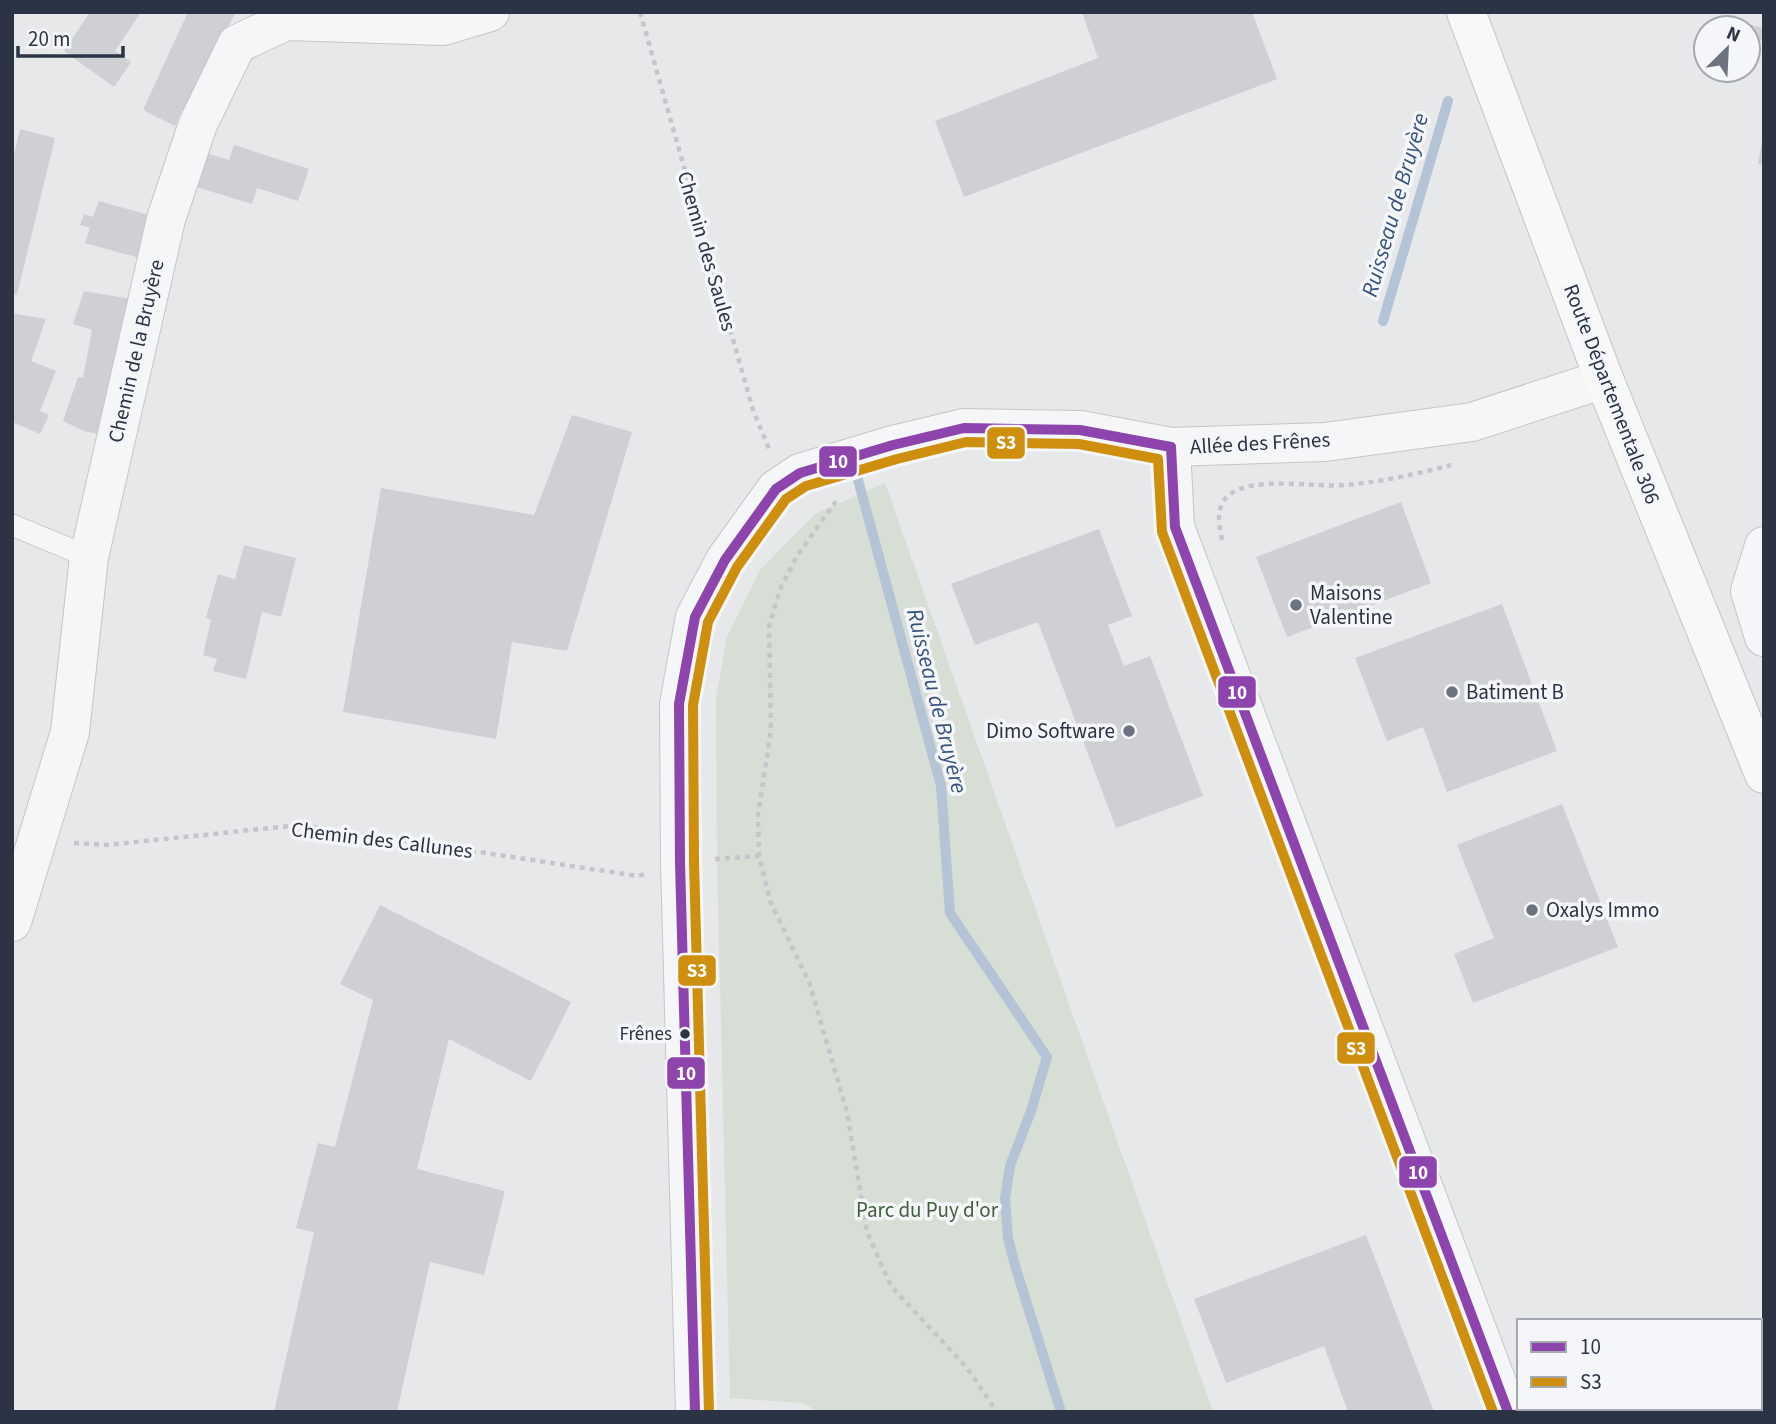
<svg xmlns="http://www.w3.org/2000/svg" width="1776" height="1424" viewBox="0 0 1776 1424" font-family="'Source Sans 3',sans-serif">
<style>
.green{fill:#d6ded6}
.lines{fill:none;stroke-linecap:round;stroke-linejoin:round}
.stream{stroke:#b4c4d5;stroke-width:10}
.building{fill:#ced0d3}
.service-casing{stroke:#c4c6c8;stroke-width:23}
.minor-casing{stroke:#c4c6c8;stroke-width:40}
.tertiary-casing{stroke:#c4c6c8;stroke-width:40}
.primary-casing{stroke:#c2c5c8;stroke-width:40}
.path{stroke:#c5c6ca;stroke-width:4.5;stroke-dasharray:5 5;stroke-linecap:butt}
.service{stroke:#f5f6f7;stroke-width:21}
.minor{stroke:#f5f6f7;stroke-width:38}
.tertiary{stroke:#f5f6f7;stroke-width:38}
.primary{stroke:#f8f8f8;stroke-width:38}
.bus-1-casing{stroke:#f4f6f9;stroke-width:16}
.bus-2-casing{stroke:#f4f6f9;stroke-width:16}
.bus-1{stroke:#8e44ad;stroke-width:10}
.bus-2{stroke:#ce8f0e;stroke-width:10}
.poi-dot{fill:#6c737f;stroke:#f4f6f9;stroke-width:2.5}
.bus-dot{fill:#2b3445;stroke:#f4f6f9;stroke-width:2.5}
.labels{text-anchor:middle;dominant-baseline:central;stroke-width:7;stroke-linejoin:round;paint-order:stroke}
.bus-label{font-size:19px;fill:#2b3445;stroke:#f4f6f9;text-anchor:end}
.street-label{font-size:21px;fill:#2b3445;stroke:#f4f6f9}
.poi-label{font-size:21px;fill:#2b3445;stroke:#f4f6f9;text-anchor:start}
.park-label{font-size:21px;fill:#3f6138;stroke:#f4f6f9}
.water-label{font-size:23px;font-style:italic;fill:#34527a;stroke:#f4f6f9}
.line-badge{stroke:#f4f6f9;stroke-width:2.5}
.badge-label{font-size:19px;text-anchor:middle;font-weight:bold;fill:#fff}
</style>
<rect width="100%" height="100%" fill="#e6e8ea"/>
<path class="green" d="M885,483L1213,1412H818L804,1403L730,1398L717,858L716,697L727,637L760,570L815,514Z"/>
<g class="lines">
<g class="stream">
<path d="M1383,321L1448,101"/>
<path d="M854,465L941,786L950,913L1047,1057L1031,1111L1010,1166L1005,1198L1008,1238L1016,1269L1061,1412"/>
</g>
</g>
<g class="building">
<path d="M90,12H141L115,51L131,62L114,87L64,51Z"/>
<path d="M188,12H236L209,62L191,114L182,110L175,126L143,110Z"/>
<path d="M1082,12H1252L1277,79L964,197L935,121L1098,58Z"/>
<path d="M1734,22L1764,28V41L1748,38V28H1733Z"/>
<path d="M20,129L55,138L17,295L12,294V163Z"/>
<path d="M1762,141H1764V165L1758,164Z"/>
<path d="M234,145L309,169L298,201L257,188L252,204L183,183L199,151L229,160Z"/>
<path d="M99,201L156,217L143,259L85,243L90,228L80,225L84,214L93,217Z"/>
<path d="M84,291L131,299L103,435L84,431L63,421L78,377L83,378L92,330L73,324Z"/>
<path d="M12,313L46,319L31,361L56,371L40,411L49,415L40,434L12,422Z"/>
<path d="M572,415L632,432L567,651L512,642L496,739L343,712L381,488L534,515Z"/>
<path d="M1401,502L1431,583L1287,637L1256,557Z"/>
<path d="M1099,529L1132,616L1108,625L1124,666L1150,656L1203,796L1116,828L1038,622L975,645L951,584Z"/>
<path d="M244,545L296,558L281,617L262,612L246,679L213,671L217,659L203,655L211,620L206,618L218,574L235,579Z"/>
<path d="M1502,604L1557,751L1447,792L1423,727L1387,741L1355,658Z"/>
<path d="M1562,804L1618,947L1473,1003L1454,954L1494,938L1457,845Z"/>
<path d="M380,905L571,1002L531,1081L449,1039L417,1169L505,1191L484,1275L430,1262L397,1412H274L314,1232L296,1228L318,1143L335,1147L373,1000L340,984Z"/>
<path d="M1366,1235L1434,1412H1348L1324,1346L1226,1383L1194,1299Z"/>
</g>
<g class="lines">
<defs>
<path id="service" d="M12,525L89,557"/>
<g id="minor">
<path d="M1764,546L1750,591L1764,637"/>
<path d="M12,922L70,732L89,557L166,219L198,124L237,44L286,21L443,26L490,12"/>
</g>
<g id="tertiary">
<path d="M1171,447L1175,527L1508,1412"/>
<path d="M695,1412L680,862L679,704L695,617L725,560L776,489L800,473L893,445L964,428L1080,430L1171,447L1325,442L1472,422L1604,379"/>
</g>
<path id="primary" d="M1466,12L1604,379L1764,774"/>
</defs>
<use href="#service" class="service-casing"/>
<use href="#minor" class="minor-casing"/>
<use href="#tertiary" class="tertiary-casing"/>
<use href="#primary" class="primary-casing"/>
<g class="path">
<path d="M640,12L753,410L770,451"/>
<path d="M836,501L797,556L781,587L769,626L771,730L758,814L759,856L770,901L809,982L847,1112L867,1232L891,1286L967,1368L997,1412"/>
<path d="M1222,540C1219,524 1215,507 1229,495C1254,475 1314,488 1345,485C1381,482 1417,474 1451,465"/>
<path d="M74,843L106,845L300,825L638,876L645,874"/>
<path d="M715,859L759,856"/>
<path d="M1550,1408L1551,1412"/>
</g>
<use href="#service" class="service"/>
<use href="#minor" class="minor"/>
<use href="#tertiary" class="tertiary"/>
<use href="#primary" class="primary"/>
<defs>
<g id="bus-1">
<path d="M1171,447L1175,527L1508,1412"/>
<path d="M695,1412L680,862L679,704L695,617L725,560L776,489L800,473L893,445L964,428L1080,430L1171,447"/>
</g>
<path id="bus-2" d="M709,1412L694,862L693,705L708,622L737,567L786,499L806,486L897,459L966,442L1079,444L1158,459L1162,532L1493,1412"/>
</defs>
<use href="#bus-1" class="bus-1-casing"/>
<use href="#bus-2" class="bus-2-casing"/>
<use href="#bus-1" class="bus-1"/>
<use href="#bus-2" class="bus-2"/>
</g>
<g class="poi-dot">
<circle cx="1296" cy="605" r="7"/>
<circle cx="1452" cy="692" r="7"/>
<circle cx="1129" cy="731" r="7"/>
<circle cx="1532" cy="910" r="7"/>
</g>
<circle class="bus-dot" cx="685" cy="1034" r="6"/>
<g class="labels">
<g class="bus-label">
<text x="672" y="1034">Frênes</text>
</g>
<g class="street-label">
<text transform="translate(707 251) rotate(74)">Chemin des Saules</text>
<text transform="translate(136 351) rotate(-77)">Chemin de la Bruyère</text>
<text transform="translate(1612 394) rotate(69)">Route Départementale 306</text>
<text transform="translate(1260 443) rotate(-3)">Allée des Frênes</text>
<text transform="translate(382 840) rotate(7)">Chemin des Callunes</text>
</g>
<g class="poi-label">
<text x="1310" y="593">Maisons<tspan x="1310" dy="24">Valentine</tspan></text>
<text x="1466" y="692">Batiment B</text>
<text x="1115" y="731" text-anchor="end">Dimo Software</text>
<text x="1546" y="910">Oxalys Immo</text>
</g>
<g class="park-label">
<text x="927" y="1210">Parc du Puy d'or</text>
</g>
<g class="water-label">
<text transform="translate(1395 205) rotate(-74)">Ruisseau de Bruyère</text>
<text transform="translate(937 701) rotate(76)">Ruisseau de Bruyère</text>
</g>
</g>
<g class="line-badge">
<rect x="986" y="426" width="40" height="34" rx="7" fill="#ce8f0e"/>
<rect x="818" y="445" width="40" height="33" rx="7" fill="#8e44ad"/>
<rect x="1217" y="675" width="40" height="34" rx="7" fill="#8e44ad"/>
<rect x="677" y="954" width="40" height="33" rx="7" fill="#ce8f0e"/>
<rect x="1336" y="1031" width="40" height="34" rx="7" fill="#ce8f0e"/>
<rect x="666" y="1056" width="40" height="34" rx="7" fill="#8e44ad"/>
<rect x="1398" y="1155" width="40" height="34" rx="7" fill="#8e44ad"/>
</g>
<g class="badge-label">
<text x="1006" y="449">S3</text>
<text x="838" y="468">10</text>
<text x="1237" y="699">10</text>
<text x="697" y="977">S3</text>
<text x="1356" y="1055">S3</text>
<text x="686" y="1080">10</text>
<text x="1418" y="1179">10</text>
</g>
<rect width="1776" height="1424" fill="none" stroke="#2b3445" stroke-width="28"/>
<rect x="1517" y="1319" width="245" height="91" fill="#f4f6f9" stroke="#a4a8b1" stroke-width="2"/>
<rect x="1531" y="1342" width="35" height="10" fill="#8e44ad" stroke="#a4a8b1" stroke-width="2"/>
<text x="1580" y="1354" font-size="21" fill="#2b3445">10</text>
<rect x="1531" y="1377" width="35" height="10" fill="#ce8f0e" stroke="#a4a8b1" stroke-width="2"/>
<text x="1580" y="1389" font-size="21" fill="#2b3445">S3</text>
<g transform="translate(1727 49) rotate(24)"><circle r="33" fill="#f4f6f9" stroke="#a4a8b1" stroke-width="2"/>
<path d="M0-5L12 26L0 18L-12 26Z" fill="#6c737f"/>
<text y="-10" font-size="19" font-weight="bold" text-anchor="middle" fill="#2b3445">N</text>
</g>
<path d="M18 46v10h105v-10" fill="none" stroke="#2b3445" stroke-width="3.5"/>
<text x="28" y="46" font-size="21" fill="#2b3445" stroke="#f4f6f9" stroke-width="5" paint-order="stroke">20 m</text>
</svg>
